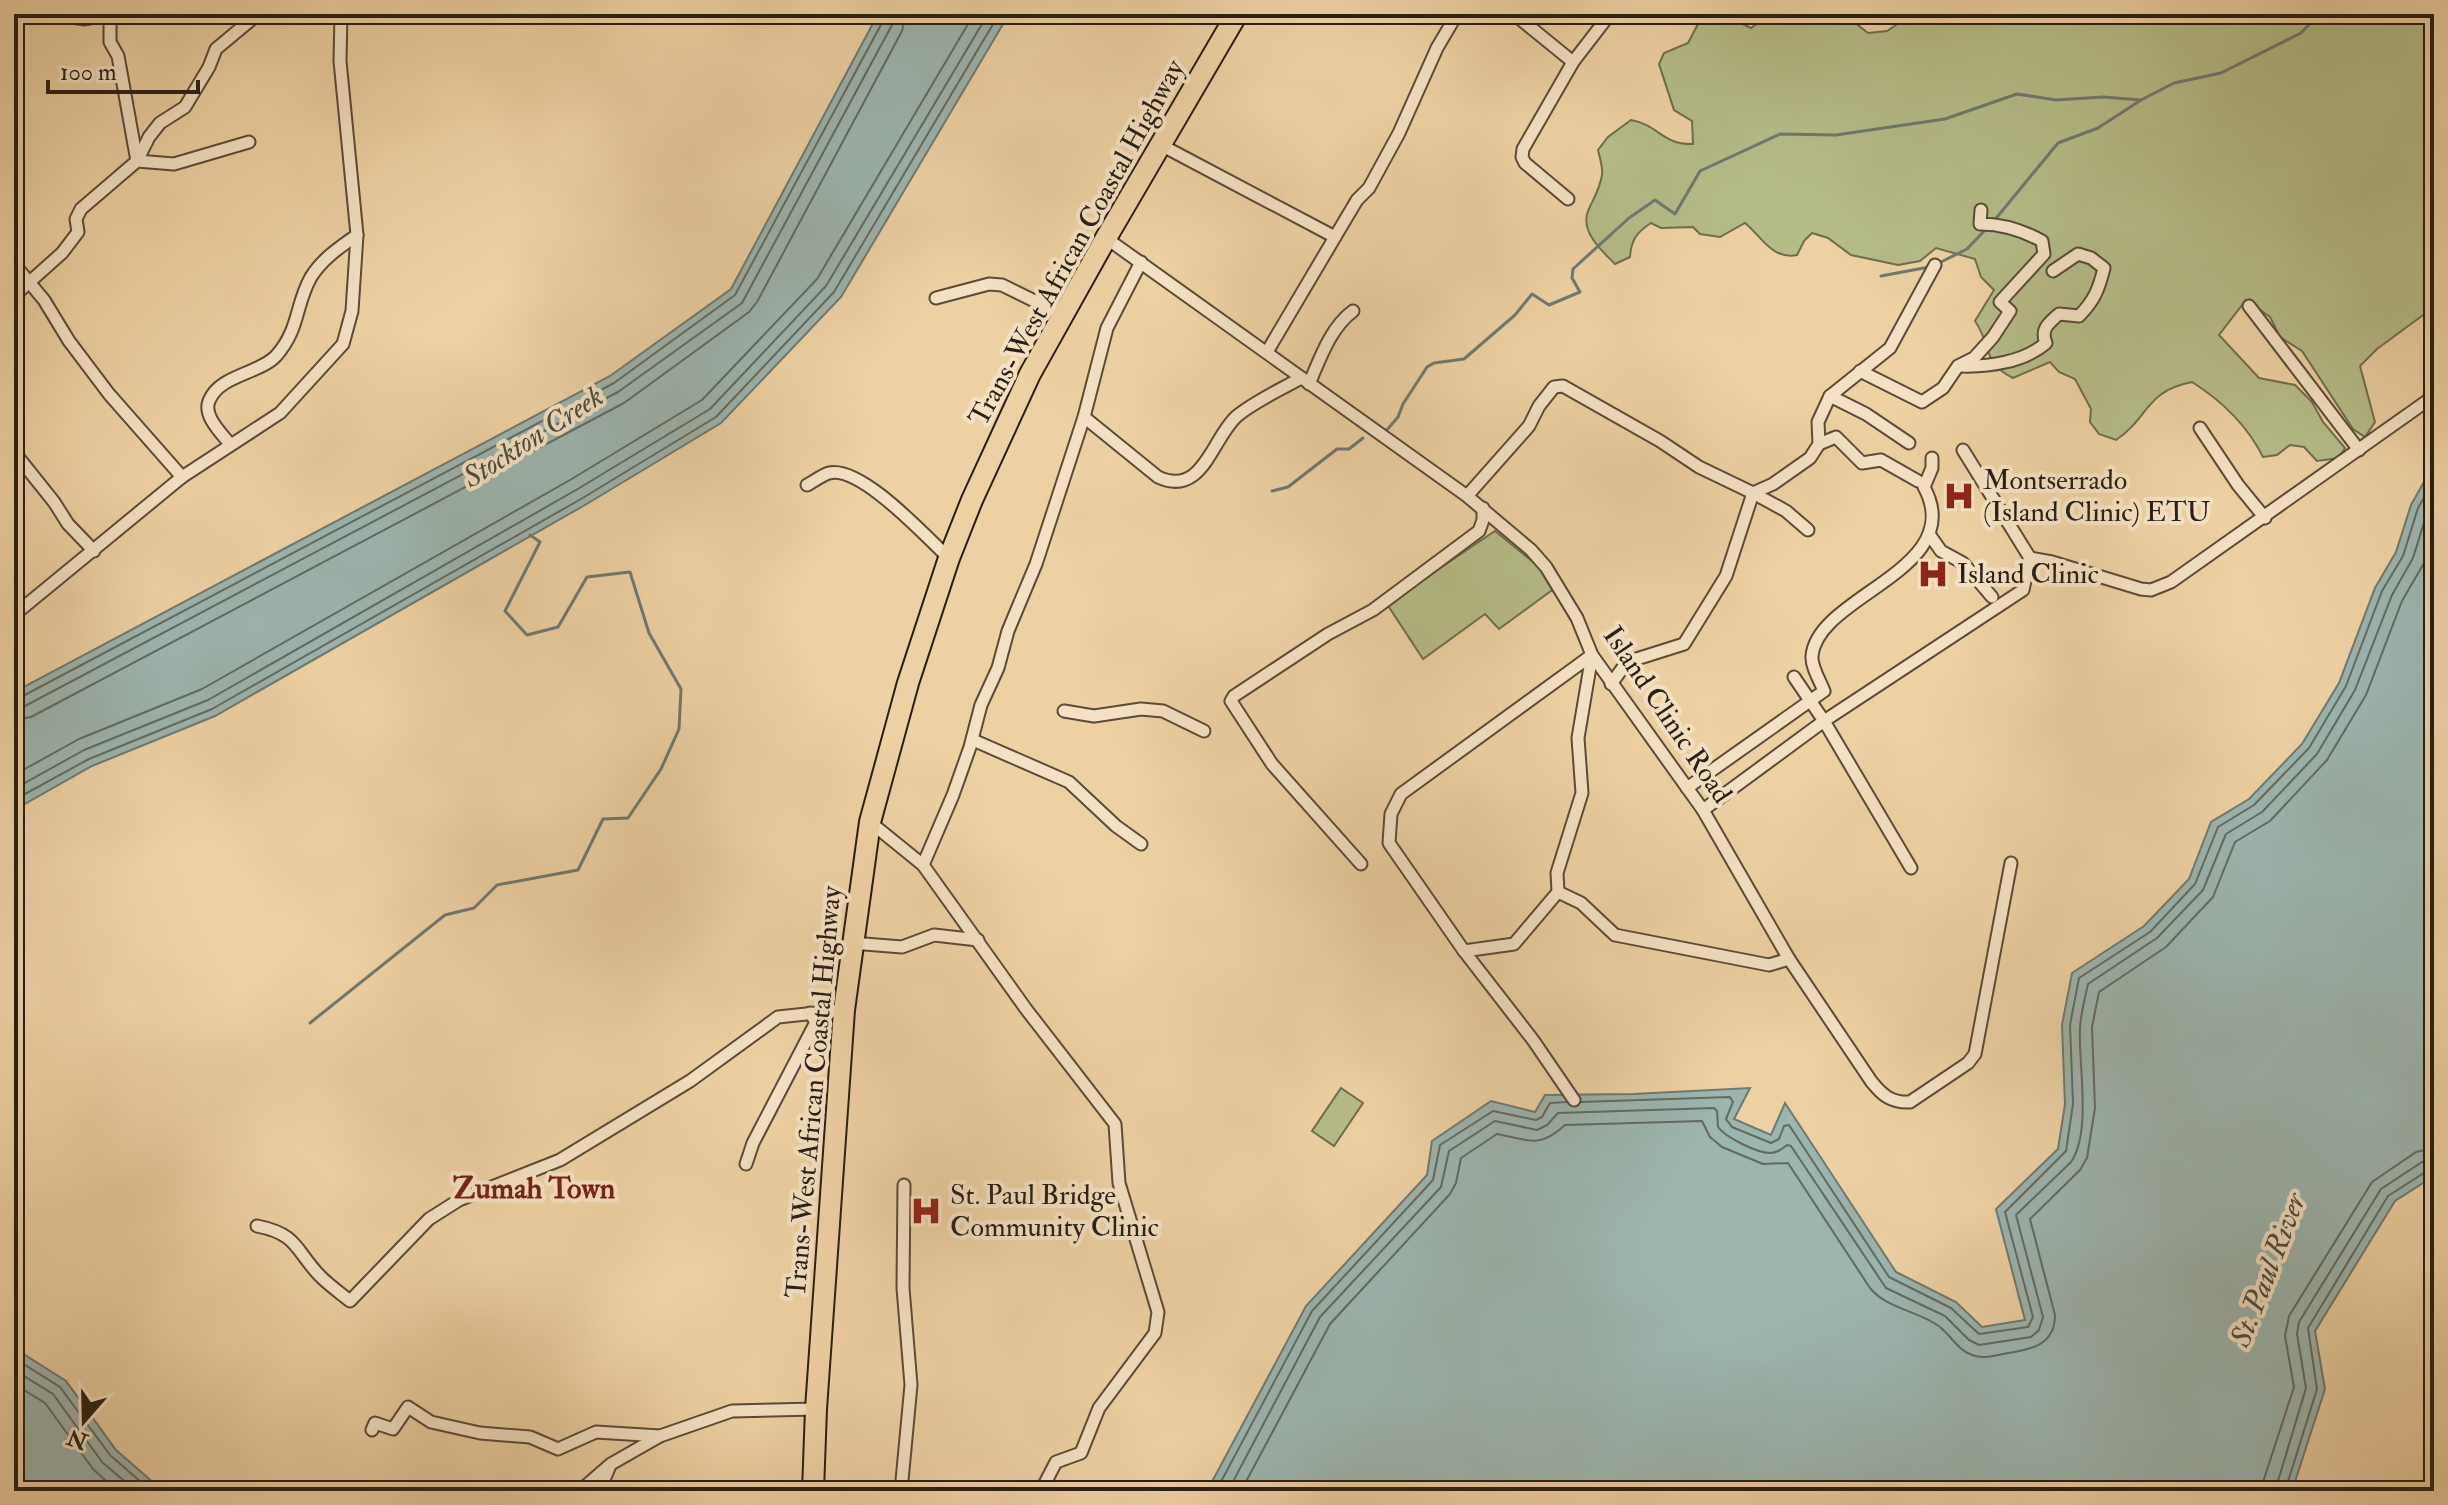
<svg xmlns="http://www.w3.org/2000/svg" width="2448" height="1505" viewBox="0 0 2448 1505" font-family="'IM FELL Double Pica',serif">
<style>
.green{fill:#b5bc88;stroke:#6f6d4e;stroke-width:2}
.water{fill:#9cb5af;stroke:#6e7971;stroke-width:2}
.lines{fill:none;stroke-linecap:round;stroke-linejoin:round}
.shore{stroke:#626a62;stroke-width:2}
.stream{stroke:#6e7971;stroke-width:3}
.street-casing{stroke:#5a4b38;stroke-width:15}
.highway-casing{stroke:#291e14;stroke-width:24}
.street{stroke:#f4e1c3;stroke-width:11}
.highway{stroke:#eed1a3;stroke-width:20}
.labels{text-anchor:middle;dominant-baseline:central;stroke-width:8;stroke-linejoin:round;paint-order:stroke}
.street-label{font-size:28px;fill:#291e14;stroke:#f4e1c3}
.poi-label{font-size:28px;fill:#291e14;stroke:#f4e1c3;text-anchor:start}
.water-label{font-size:30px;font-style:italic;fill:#4c4b42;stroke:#f4e1c3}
.neighbourhood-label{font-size:30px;font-weight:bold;fill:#7a1f14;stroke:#f4e1c3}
</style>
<rect width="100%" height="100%" fill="#eed1a3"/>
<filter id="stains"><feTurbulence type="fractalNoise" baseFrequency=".0025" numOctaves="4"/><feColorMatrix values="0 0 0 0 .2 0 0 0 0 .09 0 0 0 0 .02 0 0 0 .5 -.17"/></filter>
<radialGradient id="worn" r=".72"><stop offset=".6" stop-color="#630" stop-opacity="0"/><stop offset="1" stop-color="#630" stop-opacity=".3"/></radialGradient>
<g class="green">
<path d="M1712,14L1732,19L1751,28L1770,14H1844L1868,33L1887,31L1896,25L1897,14H2434V307L2377,349L2360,366L2375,422L2365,437L2353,429L2302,351L2280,337L2270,317L2246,300L2219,335L2259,378L2295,385L2312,402L2323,422L2345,448L2339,458L2317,461L2304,447L2290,445L2277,455L2263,457C2247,425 2222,401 2192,382C2145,391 2149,418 2116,440L2099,434L2090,422L2091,409L2075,379L2059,372L2050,362L2013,378C1981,362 1993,347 1975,321L1994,290L1981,277L1975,259L1936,248L1920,261L1898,265L1851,255L1828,238L1812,233L1804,241L1797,255C1772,260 1761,236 1745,223L1720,237L1700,234L1693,227L1661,228L1651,223C1637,232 1631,240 1630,257L1615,264C1602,251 1580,232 1588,211C1593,199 1600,189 1602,175C1603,168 1600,158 1598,150L1608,137L1631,120C1659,125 1662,145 1693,144L1692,121L1674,110L1659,64L1664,53L1688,43L1698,24Z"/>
<path d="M1495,531L1543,570L1555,588L1499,629L1485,614L1423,659L1387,604Z"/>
<path d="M1341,1088L1363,1103L1334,1146L1312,1131Z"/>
</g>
<g class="water">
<path d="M878,14H1009L841,297L721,423L585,505L215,716L92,766L14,810V692L610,376L731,289Z"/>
<path d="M2434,464V1176L2395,1201L2315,1331L2325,1389L2292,1491H1207L1306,1306L1427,1175L1432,1141L1491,1101L1535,1112L1545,1095L1633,1094L1750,1088L1734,1119L1771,1135L1785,1103L1896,1272L1956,1302L1982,1327L2025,1320L1996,1209L2058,1149L2065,1104L2062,1025L2072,973L2144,926L2189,879L2211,822L2249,799L2302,744L2339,683L2375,588L2396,552L2411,505Z"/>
<path d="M14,1348L66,1381L116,1450L163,1491H14Z"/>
</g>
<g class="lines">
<g class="shore">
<path d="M14,698L21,697L614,383L735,295L883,21L884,14"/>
<path d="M14,708L25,706L618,392L742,303L892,25L894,14"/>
<path d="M14,720L31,717L624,403L749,312L757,302L902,31L906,14"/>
<path d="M14,775L79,739L202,689L570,480L702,400L817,279L974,14"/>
<path d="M14,789L84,750L208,700L576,490L710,409L826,286L988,14"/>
<path d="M14,800L89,759L212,709L581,499L716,417L834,292L999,14"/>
<path d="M1581,1102L1730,1097L1733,1102L1726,1119L1732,1127L1771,1143L1779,1139L1784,1126L1789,1125L1889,1277L1951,1308L1979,1334L2028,1327L2033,1317L2005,1212L2066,1151L2073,1104L2070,1025L2079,978L2150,932L2195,884L2218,827L2254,805L2309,748L2346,686L2382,591L2403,556L2418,508L2434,480"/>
<path d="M14,1358L60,1387L110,1455L151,1491"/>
<path d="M14,1370L53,1394L102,1462L136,1491"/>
<path d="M14,1384L45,1403L93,1469L117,1491"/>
<path d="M1216,1491L1312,1311L1433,1180L1440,1145L1493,1111L1536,1120L1542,1117L1550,1103L1567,1102"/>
<path d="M1228,1491L1320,1317L1441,1187L1449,1151L1495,1121L1537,1130L1547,1125L1558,1113L1714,1108L1717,1111L1718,1127C1725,1137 1757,1153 1770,1153C1777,1153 1782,1149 1787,1145L1791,1146L1886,1288L1945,1316L1969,1340L1979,1345L2031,1337L2039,1330L2043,1317L2016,1215L2071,1162C2092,1132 2078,1063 2080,1027C2081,1013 2085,998 2088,984L2157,938L2203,890L2226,834L2262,812L2317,754L2355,690L2392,595L2413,558L2427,513L2434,501"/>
<path d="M1241,1491L1330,1324L1450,1194L1456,1183L1461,1158L1497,1134C1529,1140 1539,1149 1565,1125L1702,1121L1710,1137L1722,1147L1763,1164L1788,1163L1870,1288C1887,1309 1919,1311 1940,1327C1951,1336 1958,1350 1972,1355C1982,1359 1993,1356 2003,1354C2028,1350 2055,1347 2055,1315L2030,1219L2080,1170L2087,1158L2095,1108L2092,1027L2099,992L2166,947L2213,897L2235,842L2270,821L2327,760L2366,695L2402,601L2424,563L2434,531"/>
<path d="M2263,1491L2264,1479L2294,1387L2285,1336L2289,1316L2372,1182L2416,1152L2434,1148"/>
<path d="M2275,1491L2306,1388L2297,1334L2299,1322L2381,1189L2422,1162L2434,1160"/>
<path d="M2285,1491L2317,1389L2308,1328L2388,1196L2427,1171L2434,1170"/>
</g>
<g class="stream">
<path d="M1993,222L2058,143L2098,128L2141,100"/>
<path d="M1939,263L1967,249L1987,228"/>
<path d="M1881,276L1929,267"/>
<path d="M1386,431L1398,417L1403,404L1427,367L1434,363L1464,359L1515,315L1532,294L1549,305L1580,292L1572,278L1573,269L1629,218L1655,200L1675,214L1700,171L1780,134L1836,135L1945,119L2017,94L2056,100L2103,97L2141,100L2174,83L2221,73L2301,33L2319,14"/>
<path d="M1272,491L1288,487L1337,449H1349L1363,438"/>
<path d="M310,1023L445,915L474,908L497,885L578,870L603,819L628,818L661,769L679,729L681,689L649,633L630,572L587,577L558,627L527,635L505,611L540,542L530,535"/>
</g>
<defs>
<g id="street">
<path d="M1514,14L1573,62"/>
<path d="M58,15L85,19L111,14"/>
<path d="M110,15V42L118,56L137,161L174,164L249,142"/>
<path d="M1161,145L1335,237L1357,200L1369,188L1399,133L1437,48L1457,14"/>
<path d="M1568,199L1525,163L1522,157L1523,149L1573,62L1610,14"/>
<path d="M1106,238L1467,496L1531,550L1546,567L1577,618L1592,655L1703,810L1789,959L1871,1081C1882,1095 1891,1103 1910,1102L1968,1063L1975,1054L2011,863"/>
<path d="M14,264L44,300L69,341L109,394L182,477"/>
<path d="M14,296L62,253L78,232L76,219L81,209L137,161L149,137L160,123L185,107L209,67L216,49L258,14"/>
<path d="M936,298L989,284L1002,285L1063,315"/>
<path d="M2249,306L2359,450"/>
<path d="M1267,352L1335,237"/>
<path d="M1960,366C1989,367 2024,362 2046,343C2040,329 2049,323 2059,314L2079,316C2094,301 2099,289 2104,268L2091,258L2078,254L2053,271"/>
<path d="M1860,371L1922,402L1943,388L1958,366L1974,358L1993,337L2010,311L2000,302L2044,254L2042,241C2022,230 2003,224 1980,224L1981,210"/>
<path d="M1309,384C1320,359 1330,328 1353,311"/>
<path d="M1830,396L1866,414L1909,443"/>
<path d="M1084,417L1158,477C1203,498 1212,438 1237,416C1255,401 1280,390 1301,378"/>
<path d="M2200,428L2238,485L2265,518"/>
<path d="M230,444C221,433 203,416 209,401C219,375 259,374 276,356C300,329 295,305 311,277C322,259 340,247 357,235"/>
<path d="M1819,444L1836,437L1862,463L1881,460L1918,481"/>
<path d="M14,452L54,502L68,524L94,551"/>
<path d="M807,485C813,482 822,475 829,473C861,465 926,537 949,558"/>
<path d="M1467,496L1529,426L1539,406L1554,387L1563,386L1660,441L1699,467L1753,493L1773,484L1810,458L1819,444L1818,422L1830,396L1890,348L1935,265"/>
<path d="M1929,534L1941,551L1963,563L1992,597"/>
<path d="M2030,558L2052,562L2141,589L2151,590L2171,582L2434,396"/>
<path d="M14,615L182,477L280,413L343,344L352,311L357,235L340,61L341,14"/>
<path d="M1794,677L1824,721L1911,868"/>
<path d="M1611,684L1627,662L1684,644L1726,576L1753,493L1786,511L1808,530"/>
<path d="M1064,711L1094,716L1141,709L1163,711L1204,731"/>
<path d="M973,740L1069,782L1116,826L1141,844"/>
<path d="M1687,788L1824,691C1820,681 1811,666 1812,656C1817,595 1969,570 1924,487L1932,468V458"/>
<path d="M1703,810L1824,721L2023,590L2030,558L1963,450"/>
<path d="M870,822L923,865L1026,1009L1115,1124L1119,1183L1158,1312L1155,1333L1099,1408L1081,1453L1056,1462L1041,1491"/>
<path d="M1361,864L1272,764L1231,701L1234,696L1328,634L1373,610L1479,531L1483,520V508"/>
<path d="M923,865L953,795L970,747L981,705L998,668L1008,631L1036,564L1084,417L1107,328L1141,262"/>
<path d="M1558,892L1557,873L1582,793L1578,738L1592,655L1401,794L1391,814L1389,843L1464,951L1533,1040L1574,1100"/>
<path d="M852,943L902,947L934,935L978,940"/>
<path d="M1464,951L1514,944L1558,892L1581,903L1615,935L1769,965L1789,959"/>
<path d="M746,1164L753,1143L816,1022L810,1013"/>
<path d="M257,1226C298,1234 295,1250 320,1276C329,1285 340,1293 350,1301L429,1219L459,1200L560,1160L690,1081L778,1017L844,1010"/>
<path d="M372,1430L375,1423L393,1429L408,1407L431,1422L480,1433L530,1437L558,1449L596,1432L660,1436"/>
<path d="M580,1491L611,1464L660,1436L732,1411L816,1409"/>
<path d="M599,1491L609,1468"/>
<path d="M901,1491L911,1385L903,1288L904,1185"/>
</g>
<path id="highway" d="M813,1491L816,1409L844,1010L870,822L908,683L949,558L972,500L1030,374L1106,238L1237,14"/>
</defs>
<use href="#street" class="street-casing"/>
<use href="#highway" class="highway-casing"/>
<use href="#street" class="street"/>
<use href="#highway" class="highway"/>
</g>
<defs>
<symbol id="hospital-bare" viewBox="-9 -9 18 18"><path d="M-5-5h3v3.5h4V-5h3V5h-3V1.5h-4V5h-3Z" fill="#8f2418" stroke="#f4e1c3" stroke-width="2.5" paint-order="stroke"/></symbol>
</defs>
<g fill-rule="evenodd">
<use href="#hospital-bare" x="1937" y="474" width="44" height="44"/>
<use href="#hospital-bare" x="1911" y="552" width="44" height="44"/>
<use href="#hospital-bare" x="904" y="1189" width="44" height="44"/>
</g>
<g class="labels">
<g class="street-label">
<text transform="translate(1077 243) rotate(-61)">Trans-West African Coastal Highway</text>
<text transform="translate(1667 715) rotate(56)">Island Clinic Road</text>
<text transform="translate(814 1092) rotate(-85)">Trans-West African Coastal Highway</text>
</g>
<g class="poi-label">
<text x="1983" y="480">Montserrado<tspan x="1983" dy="32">(Island Clinic) ETU</tspan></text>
<text x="1957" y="574">Island Clinic</text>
<text x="950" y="1195">St. Paul Bridge<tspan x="950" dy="32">Community Clinic</tspan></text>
</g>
<g class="water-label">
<text transform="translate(533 437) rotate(-33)">Stockton Creek</text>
<text transform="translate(2268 1270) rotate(-69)">St. Paul River</text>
</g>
<g class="neighbourhood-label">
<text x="534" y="1188">Zumah Town</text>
</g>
</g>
<rect width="2448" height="1505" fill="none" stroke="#eed1a3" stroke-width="48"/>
<rect x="16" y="16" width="2416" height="1473" fill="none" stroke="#291e14" stroke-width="4"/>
<rect x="24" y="24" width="2400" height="1457" fill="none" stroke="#291e14" stroke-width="2"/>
<g transform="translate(84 1421) rotate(200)" stroke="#f4e1c3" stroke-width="6" paint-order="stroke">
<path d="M0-6L14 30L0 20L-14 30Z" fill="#291e14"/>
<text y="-12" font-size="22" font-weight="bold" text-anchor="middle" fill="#291e14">N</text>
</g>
<path d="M48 80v12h150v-12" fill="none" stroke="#291e14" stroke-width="4"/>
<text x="60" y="80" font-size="24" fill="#291e14" stroke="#f4e1c3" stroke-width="6" paint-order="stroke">100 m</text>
<rect width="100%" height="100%" filter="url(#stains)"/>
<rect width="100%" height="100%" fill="url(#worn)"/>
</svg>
